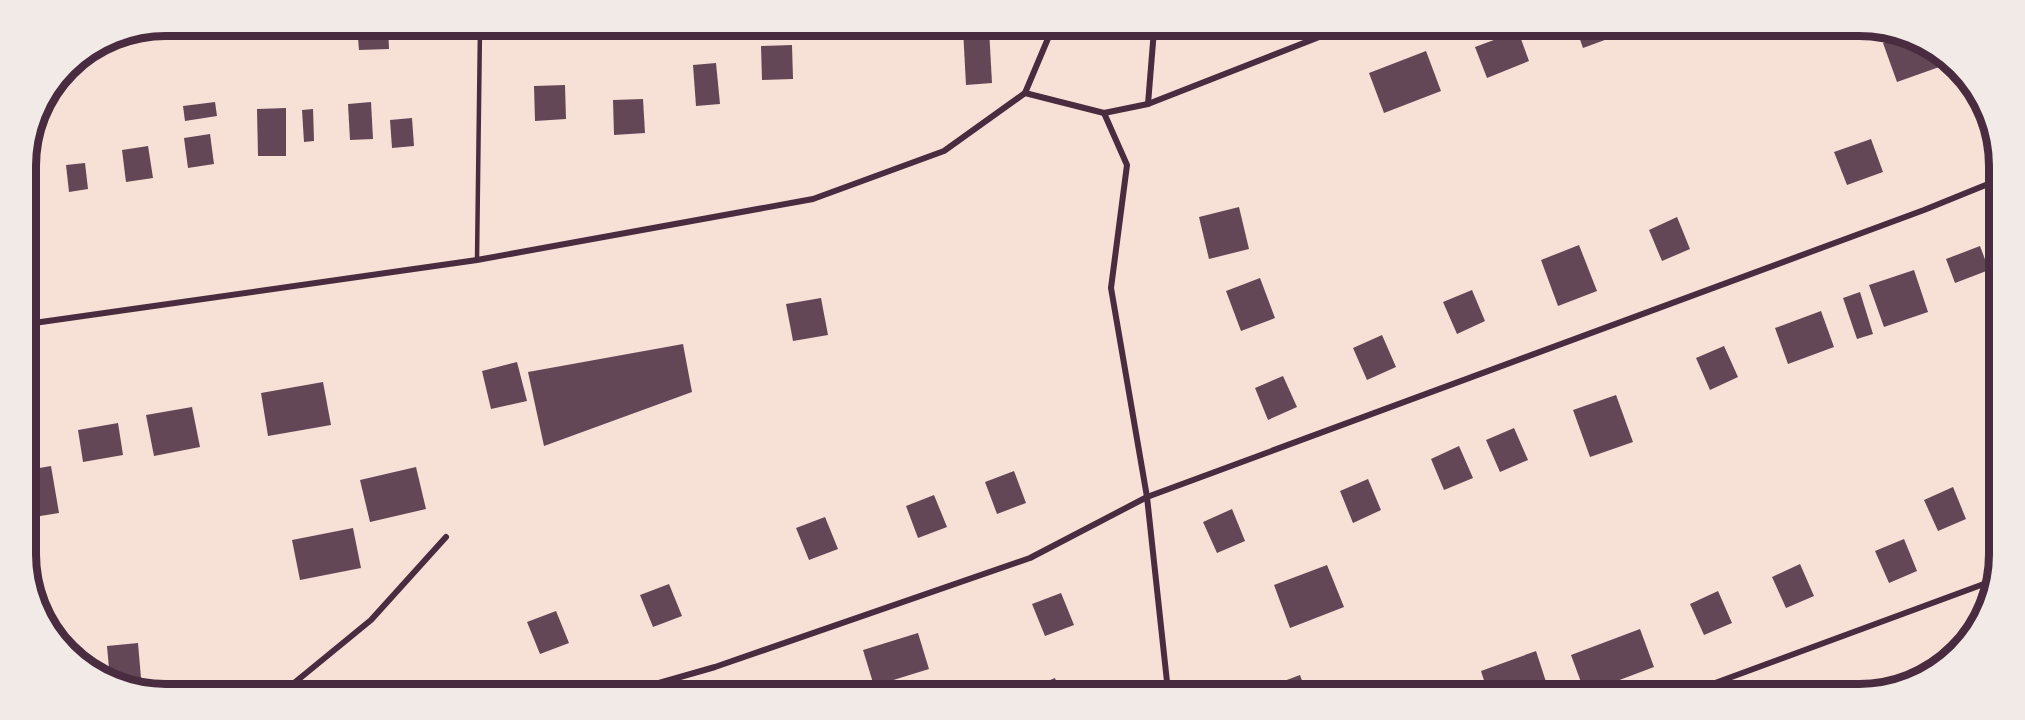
<svg xmlns="http://www.w3.org/2000/svg" width="2025" height="720" viewBox="0 0 2025 720" font-family="Inter,sans-serif">
<style>
.building{fill:#644757}
.lines{fill:none;stroke-linecap:round;stroke-linejoin:round}
.service{stroke:#4a2c40;stroke-width:4.5}
.minor{stroke:#4a2c40;stroke-width:6}
.rim{fill:none;stroke:#4a2c40;stroke-width:8}
</style>
<rect width="100%" height="100%" fill="#f7e1d7"/>
<g class="building">
<path d="M357,26H388L389,49L359,50Z"/>
<path d="M580,27H611V29L581,31Z"/>
<path d="M963,29H989L992,83L966,85Z"/>
<path d="M994,29H1031L1032,37L995,40Z"/>
<path d="M1518,31L1529,61L1487,78L1475,47Z"/>
<path d="M1577,31L1621,32V34L1583,48Z"/>
<path d="M1907,34L1939,56L1942,66L1897,82L1883,43Z"/>
<path d="M792,45L793,79L762,80L761,46Z"/>
<path d="M1426,51L1441,91L1384,113L1369,73Z"/>
<path d="M716,63L720,104L696,106L693,65Z"/>
<path d="M565,85L566,119L535,121L534,86Z"/>
<path d="M643,99L645,133L614,135L613,100Z"/>
<path d="M215,102L217,116L185,121L183,106Z"/>
<path d="M371,102L373,139L350,140L348,104Z"/>
<path d="M286,108V156H258L257,109Z"/>
<path d="M313,109L314,141L304,142L302,110Z"/>
<path d="M412,118L414,146L392,148L390,120Z"/>
<path d="M210,134L214,164L188,168L184,138Z"/>
<path d="M1871,139L1883,172L1847,185L1834,152Z"/>
<path d="M148,146L153,178L126,182L122,150Z"/>
<path d="M85,163L88,189L69,192L66,165Z"/>
<path d="M1239,207L1249,249L1209,259L1199,217Z"/>
<path d="M1677,217L1690,249L1662,261L1649,230Z"/>
<path d="M1579,245L1597,291L1558,306L1541,260Z"/>
<path d="M1980,246L1989,270L1955,283L1946,259Z"/>
<path d="M1914,270L1928,312L1884,327L1869,285Z"/>
<path d="M1260,278L1275,318L1241,331L1226,291Z"/>
<path d="M1472,290L1485,321L1457,334L1443,302Z"/>
<path d="M1860,292L1873,334L1857,339L1843,298Z"/>
<path d="M821,298L828,335L793,341L786,304Z"/>
<path d="M1821,311L1834,347L1788,364L1775,328Z"/>
<path d="M1996,326V345H1995L1989,328Z"/>
<path d="M1382,335L1396,367L1367,380L1353,348Z"/>
<path d="M683,344L692,392L544,446L528,372Z"/>
<path d="M1724,346L1738,377L1710,390L1696,358Z"/>
<path d="M517,362L527,401L491,409L482,371Z"/>
<path d="M1283,376L1297,407L1268,420L1255,388Z"/>
<path d="M323,382L331,425L268,436L261,393Z"/>
<path d="M1616,395L1633,442L1590,457L1573,410Z"/>
<path d="M192,407L200,447L154,456L146,415Z"/>
<path d="M118,423L123,455L83,462L78,430Z"/>
<path d="M1514,428L1528,460L1500,472L1486,440Z"/>
<path d="M1459,446L1473,478L1444,490L1431,459Z"/>
<path d="M51,466L59,513L28,518V470Z"/>
<path d="M416,467L426,509L370,522L360,480Z"/>
<path d="M1014,471L1026,503L997,514L985,482Z"/>
<path d="M1368,479L1381,510L1353,523L1340,491Z"/>
<path d="M1953,487L1966,519L1938,531L1924,500Z"/>
<path d="M934,495L947,527L918,538L906,506Z"/>
<path d="M1232,509L1245,541L1217,553L1203,522Z"/>
<path d="M825,517L838,549L809,560L796,528Z"/>
<path d="M353,528L361,568L300,580L292,540Z"/>
<path d="M1904,539L1917,571L1889,583L1875,551Z"/>
<path d="M1800,564L1814,596L1786,608L1772,577Z"/>
<path d="M1327,565L1344,607L1290,628L1274,585Z"/>
<path d="M669,584L682,616L653,627L640,595Z"/>
<path d="M1718,591L1732,623L1704,635L1690,604Z"/>
<path d="M1061,593L1074,625L1045,636L1032,604Z"/>
<path d="M556,611L569,643L540,654L527,622Z"/>
<path d="M1640,629L1654,667L1585,693L1571,655Z"/>
<path d="M918,633L929,669L874,686L863,650Z"/>
<path d="M138,643L141,678L110,680L107,646Z"/>
<path d="M1536,651L1549,691L1543,693H1488L1481,671Z"/>
<path d="M1300,675L1306,692H1266L1265,688Z"/>
<path d="M1055,678L1060,691H1023Z"/>
</g>
<g class="lines">
<path class="service" d="M477,260L480,27"/>
<g class="minor">
<path d="M1025,93L1052,29"/>
<path d="M1148,104L1154,30"/>
<path d="M1104,113L1127,165L1111,288L1147,497L1168,691"/>
<path d="M27,324L477,260L813,199L944,151L1025,93L1104,113L1148,104L1337,30"/>
<path d="M288,688L371,620L446,537"/>
<path d="M638,689L715,667L1030,558L1147,497L1924,210L1998,180"/>
<path d="M1688,693L1992,581"/>
</g>
</g>
<path d="M0 0H2025V720H0ZM166 36H1859A130 130 0 0 1 1989 166V554A130 130 0 0 1 1859 684H166A130 130 0 0 1 36 554V166A130 130 0 0 1 166 36Z" fill="#f1eae7" fill-rule="evenodd"/>
<path class="rim" d="M166 36H1859A130 130 0 0 1 1989 166V554A130 130 0 0 1 1859 684H166A130 130 0 0 1 36 554V166A130 130 0 0 1 166 36Z"/>
</svg>
